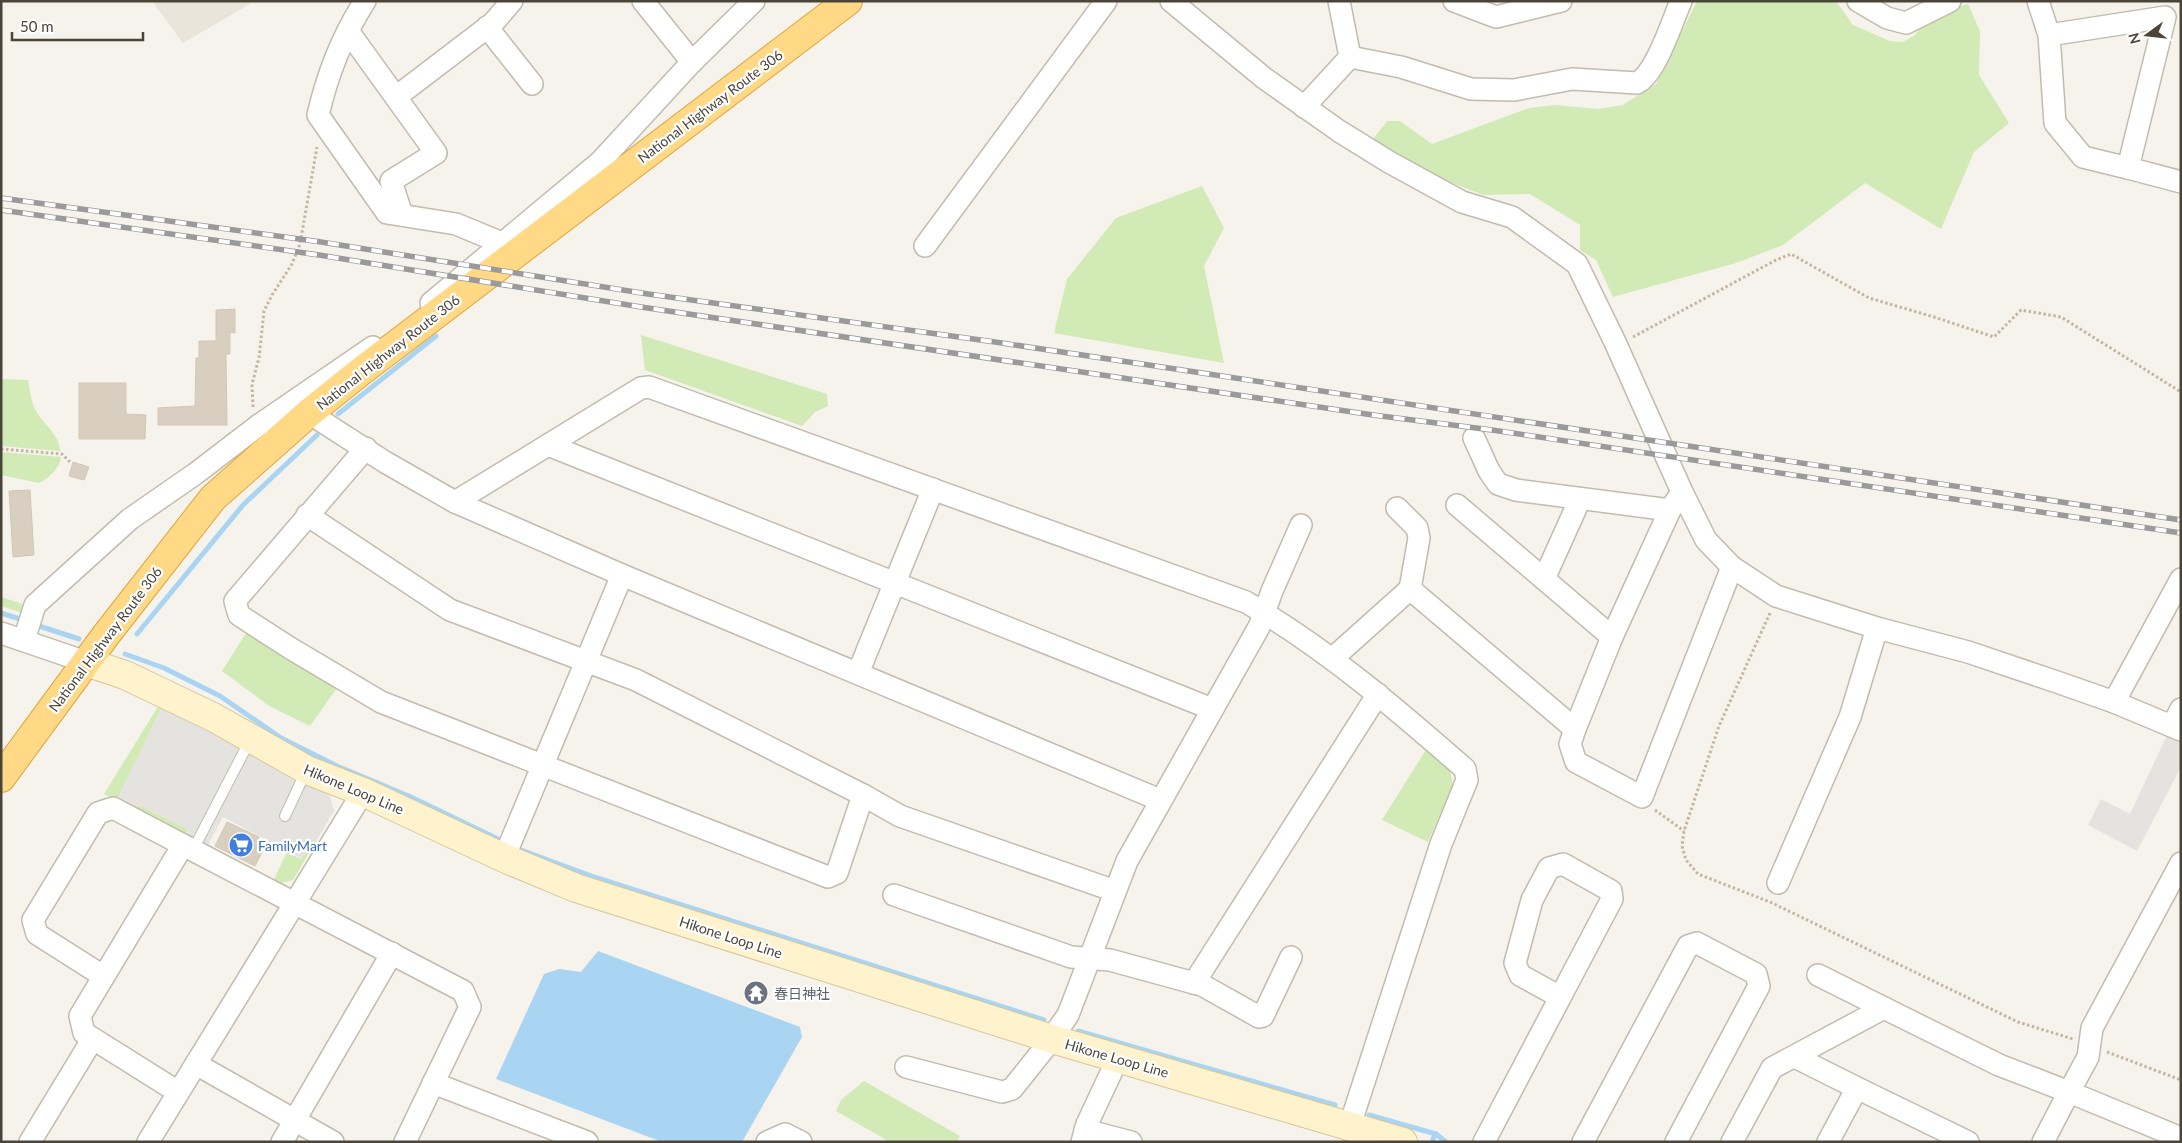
<svg xmlns="http://www.w3.org/2000/svg" width="2182" height="1143" viewBox="0 0 2182 1143" font-family="Lato,'Noto Sans JP',sans-serif">
<style>
.residential{fill:#eae5da}
.green{fill:#d2eab5}
.parking{fill:#e5e3e0}
.water{fill:#a9d4f2}
.lines{fill:none;stroke-linecap:round;stroke-linejoin:round}
.stream{stroke:#a9d4f2;stroke-width:5}
.building{fill:#d8cfc1;stroke:#d3c7b4}
.service-casing{stroke:#c2bbae;stroke-width:12}
.minor-casing{stroke:#c2bbae;stroke-width:24}
.secondary-casing{stroke:#d6c79b;stroke-width:30}
.trunk-casing{stroke:#e0a43c;stroke-width:30}
.path{stroke:#c4b79f;stroke-width:3;stroke-dasharray:2.5 2.5;stroke-linecap:butt}
.service{stroke:#fff;stroke-width:10}
.minor{stroke:#fff;stroke-width:21}
.secondary{stroke:#fff3cd;stroke-width:28}
.trunk{stroke:#ffd985;stroke-width:28}
.rail-casing{stroke:#9a9a9a;stroke-width:5.5}
.rail{stroke:#fff;stroke-width:4;stroke-dasharray:11;stroke-linecap:butt}
.labels{text-anchor:middle;dominant-baseline:central;stroke-width:4.5;stroke-linejoin:round;paint-order:stroke}
.street-label{font-size:14px;fill:#4b4439;stroke:#fff}
.shop-label{font-size:14px;fill:#366cbe;stroke:#fff;text-anchor:start}
.worship-label{font-size:14px;fill:#5b616d;stroke:#fff;text-anchor:start}
</style>
<rect width="100%" height="100%" fill="#f6f3ec"/>
<path class="residential" d="M152,1H255L183,43Z"/>
<g class="green">
<path d="M1697,1H1836L1853,25L1890,41L1903,42L1915,35L1931,14L1968,4L1980,31L1979,75L2009,123L1974,152L1941,229L1865,183L1783,245L1736,263L1613,297L1596,260L1580,250V225L1530,194L1483,195L1421,171L1370,143L1387,121H1400L1432,144L1529,108L1555,105L1598,109L1623,105L1656,84Z"/>
<path d="M1202,186L1224,228L1204,266L1224,363L1054,333L1067,279L1116,218Z"/>
<path d="M641,335L827,394L828,406L815,412L802,426L645,370Z"/>
<path d="M1,379L28,380C30,390 31,402 36,411C44,425 60,435 60,451L1,446Z"/>
<path d="M1,452L61,457C60,468 48,479 39,483L1,475Z"/>
<path d="M1,597L20,603L29,609L26,614L1,606Z"/>
<path d="M248,630L339,685L310,726L269,706L222,671Z"/>
<path d="M159,705L162,707L117,800L104,794Z"/>
<path d="M1427,748L1450,770L1453,785L1428,842L1382,820Z"/>
<path d="M139,805L188,829L186,836L133,809Z"/>
<path d="M310,846H313L293,880L278,884L273,881L287,852L301,859Z"/>
<path d="M864,1081L960,1136L957,1142H890L836,1111L841,1100Z"/>
</g>
<g class="parking">
<path d="M162,707L330,796L334,811L313,846H310L302,859L223,817L207,847L186,836L188,829L139,805L133,809L117,800Z"/>
<path d="M2169,731L2181,736V767L2137,851L2088,825L2101,799L2130,814Z"/>
</g>
<path class="water" d="M598,951L800,1027L802,1037L742,1142H662L496,1079L544,974L559,969L581,972Z"/>
<g class="lines">
<g class="stream">
<path d="M338,414L436,336"/>
<path d="M1,613L23,620"/>
<path d="M36,625L79,639"/>
<path d="M137,634L243,505L317,435"/>
<path d="M125,654L164,668L220,696L281,738L337,766L411,797L498,839"/>
<path d="M521,850L594,877L1044,1020"/>
<path d="M1078,1031L1335,1105"/>
<path d="M1369,1115L1436,1134L1433,1139"/>
<path d="M1436,1134L1446,1142"/>
</g>
</g>
<g class="building">
<path d="M235,309V333L230,332V354H226L227,425H158V408L195,406L196,358H199V341H216V310Z"/>
<path d="M79,383H126V414L146,415L145,439H79Z"/>
<path d="M73,462L89,467L84,480L69,476Z"/>
<path d="M30,490L34,555L13,557L9,491Z"/>
<path d="M227,822L259,837L258,839L267,843L255,866L215,846Z"/>
</g>
<g class="lines">
<defs>
<g id="service">
<path d="M285,816L306,771"/>
<path d="M193,850L250,740"/>
</g>
<g id="minor">
<path d="M365,1C343,35 327,76 318,115L387,213L456,224L502,243"/>
<path d="M643,1L692,62"/>
<path d="M1171,1L1264,78L1339,131L1389,162L1462,202L1512,217L1577,264L1615,342L1682,492L1706,540L1732,567L1776,596L1877,628L1968,652L2057,682L2114,702L2181,730"/>
<path d="M1339,1L1350,57"/>
<path d="M1454,1L1496,17L1561,1"/>
<path d="M1858,1L1887,18L1906,23L1950,1"/>
<path d="M2038,1L2049,35L2055,123L2083,157L2128,168L2165,17L2049,35"/>
<path d="M487,27L532,84"/>
<path d="M348,31L436,153L391,181L402,215"/>
<path d="M1350,57L1401,67L1471,89L1514,90L1572,79L1637,83C1656,73 1672,22 1681,1"/>
<path d="M396,97L493,23L512,1"/>
<path d="M1304,107L1350,57"/>
<path d="M2128,168L2181,182"/>
<path d="M925,246L1106,1"/>
<path d="M431,303L600,162L692,62L754,1"/>
<path d="M309,413L385,462L455,502L622,575L1160,800"/>
<path d="M1474,438L1489,471L1498,484L1516,490L1670,510"/>
<path d="M548,445L1212,709"/>
<path d="M366,448L235,601L239,615L290,648L381,702L828,877L837,873L863,795L900,816L1115,891"/>
<path d="M1682,492L1670,510L1612,637L1575,729L1570,744L1576,762L1642,797L1732,567"/>
<path d="M455,502L641,388L649,387L1246,602C1328,650 1394,707 1465,769L1467,780L1441,844L1350,1125"/>
<path d="M1457,505L1612,637"/>
<path d="M1397,508L1417,528L1419,538L1410,589"/>
<path d="M307,515L450,610L636,680L863,795"/>
<path d="M1544,579L1576,508"/>
<path d="M1,633L86,662"/>
<path d="M24,640L35,605L130,519L195,474L259,425L373,347"/>
<path d="M1333,658L1410,589L1575,729"/>
<path d="M858,673L933,489"/>
<path d="M2114,702L2181,579"/>
<path d="M2172,726L2181,709"/>
<path d="M504,858L622,575"/>
<path d="M2181,863L2092,1028L2088,1057L2069,1092L2181,1138"/>
<path d="M1778,883L1850,717L1877,628"/>
<path d="M894,895L1071,957L1110,960L1194,983L1378,694"/>
<path d="M1818,975L1884,1008"/>
<path d="M103,976L37,934L33,920L98,813L113,808L183,845"/>
<path d="M1194,983L1202,985L1259,1017L1263,1016L1291,957"/>
<path d="M1795,1057L1857,1088"/>
<path d="M196,1064L333,1142"/>
<path d="M906,1067L1002,1092L1012,1089L1044,1049L1068,1015L1127,861L1259,627L1272,591L1301,525"/>
<path d="M433,1083L587,1142"/>
<path d="M178,1092L84,1033L80,1016L183,845L463,991L470,1007L405,1142"/>
<path d="M1085,1130L1131,1142"/>
<path d="M30,1142L92,1040"/>
<path d="M148,1142L363,792"/>
<path d="M282,1142L392,953"/>
<path d="M767,1142L785,1134L801,1142"/>
<path d="M1082,1142L1087,1124L1118,1058"/>
<path d="M1484,1142L1612,899L1611,891L1563,864L1549,868L1532,900L1515,963L1520,975L1560,997"/>
<path d="M1583,1142L1688,946L1697,943L1756,974L1759,986L1676,1142"/>
<path d="M1732,1142L1772,1068L1884,1008L1999,1065L2069,1092L2043,1142"/>
<path d="M1828,1142L1857,1088L1968,1142"/>
</g>
<path id="secondary" d="M86,662L125,675L213,717L307,770L363,792L504,858L576,888L1052,1039L1403,1142"/>
<path id="trunk" d="M1,778L106,635L213,498L309,413L360,372L848,1"/>
</defs>
<use href="#service" class="service-casing"/>
<use href="#minor" class="minor-casing"/>
<use href="#secondary" class="secondary-casing"/>
<use href="#trunk" class="trunk-casing"/>
<g class="path">
<path d="M1633,337L1776,260L1791,254L1869,298L1934,317L1994,337L2021,310L2061,317L2181,392"/>
<path d="M253,407L252,384L259,358L264,311L272,295L292,264L300,244L317,147"/>
<path d="M1,449L62,454L71,463"/>
<path d="M1770,613L1719,726L1684,831L1682,846L1686,860L1698,874L1770,902L2018,1022L2073,1039"/>
<path d="M1655,810L1684,831"/>
<path d="M2107,1052L2181,1080"/>
</g>
<use href="#service" class="service"/>
<use href="#minor" class="minor"/>
<use href="#secondary" class="secondary"/>
<use href="#trunk" class="trunk"/>
<defs>
<g id="rail">
<path d="M1,198L321,242L648,294L995,342L2181,520"/>
<path d="M1,210L319,255L641,307L1373,415L1492,430L2181,533"/>
</g>
</defs>
<use href="#rail" class="rail-casing"/>
<use href="#rail" class="rail"/>
</g>
<defs>
<symbol id="supermarket-disc" viewBox="-11 -11 22 22"><circle r="9.5" fill="#3f7fe0" stroke="#fff"/><path d="M-6-5.5h2.5l.6 2H6L4.5 2H-2.5L-4.4-4H-6ZM-1.5 3.2a1.3 1.3 0 1 0 .1 0ZM3 3.2a1.3 1.3 0 1 0 .1 0Z" fill="#fff"/></symbol>
<symbol id="temple-disc" viewBox="-11 -11 22 22"><circle r="9.5" fill="#6b7280" stroke="#fff"/><path d="M0-6L5-2H3V0L6.5 2.5H4V6H1.5V3h-3V6H-4V2.5H-6.5L-3 0V-2H-5Z" fill="#fff"/></symbol>
</defs>
<g fill-rule="evenodd">
<use href="#supermarket-disc" x="227" y="831" width="28" height="28"/>
<use href="#temple-disc" x="742" y="979" width="28" height="28"/>
</g>
<g class="labels">
<g class="street-label">
<text transform="translate(710 106) rotate(-37)">National Highway Route 306</text>
<text transform="translate(388 352) rotate(-38)">National Highway Route 306</text>
<text transform="translate(105 639) rotate(-53)">National Highway Route 306</text>
<text transform="translate(354 789) rotate(23)">Hikone Loop Line</text>
<text transform="translate(731 937) rotate(18)">Hikone Loop Line</text>
<text transform="translate(1117 1058) rotate(16)">Hikone Loop Line</text>
</g>
<g class="shop-label">
<text x="258" y="845">FamilyMart</text>
</g>
<g class="worship-label">
<text x="774" y="993">春日神社</text>
</g>
</g>
<rect width="2182" height="1143" fill="none" stroke="#4b4439" stroke-width="5"/>
<g transform="translate(2147 35) rotate(255)" stroke="#ffffff" stroke-width="4" paint-order="stroke">
<path d="M0-4L9 19L0 12L-9 19Z" fill="#4b4439"/>
<text y="-8" font-size="14" font-weight="bold" text-anchor="middle" fill="#4b4439">N</text>
</g>
<path d="M12 32v8h131v-8" fill="none" stroke="#4b4439" stroke-width="2.5"/>
<text x="20" y="32" font-size="15" fill="#4b4439" stroke="#ffffff" stroke-width="4" paint-order="stroke">50 m</text>
</svg>
